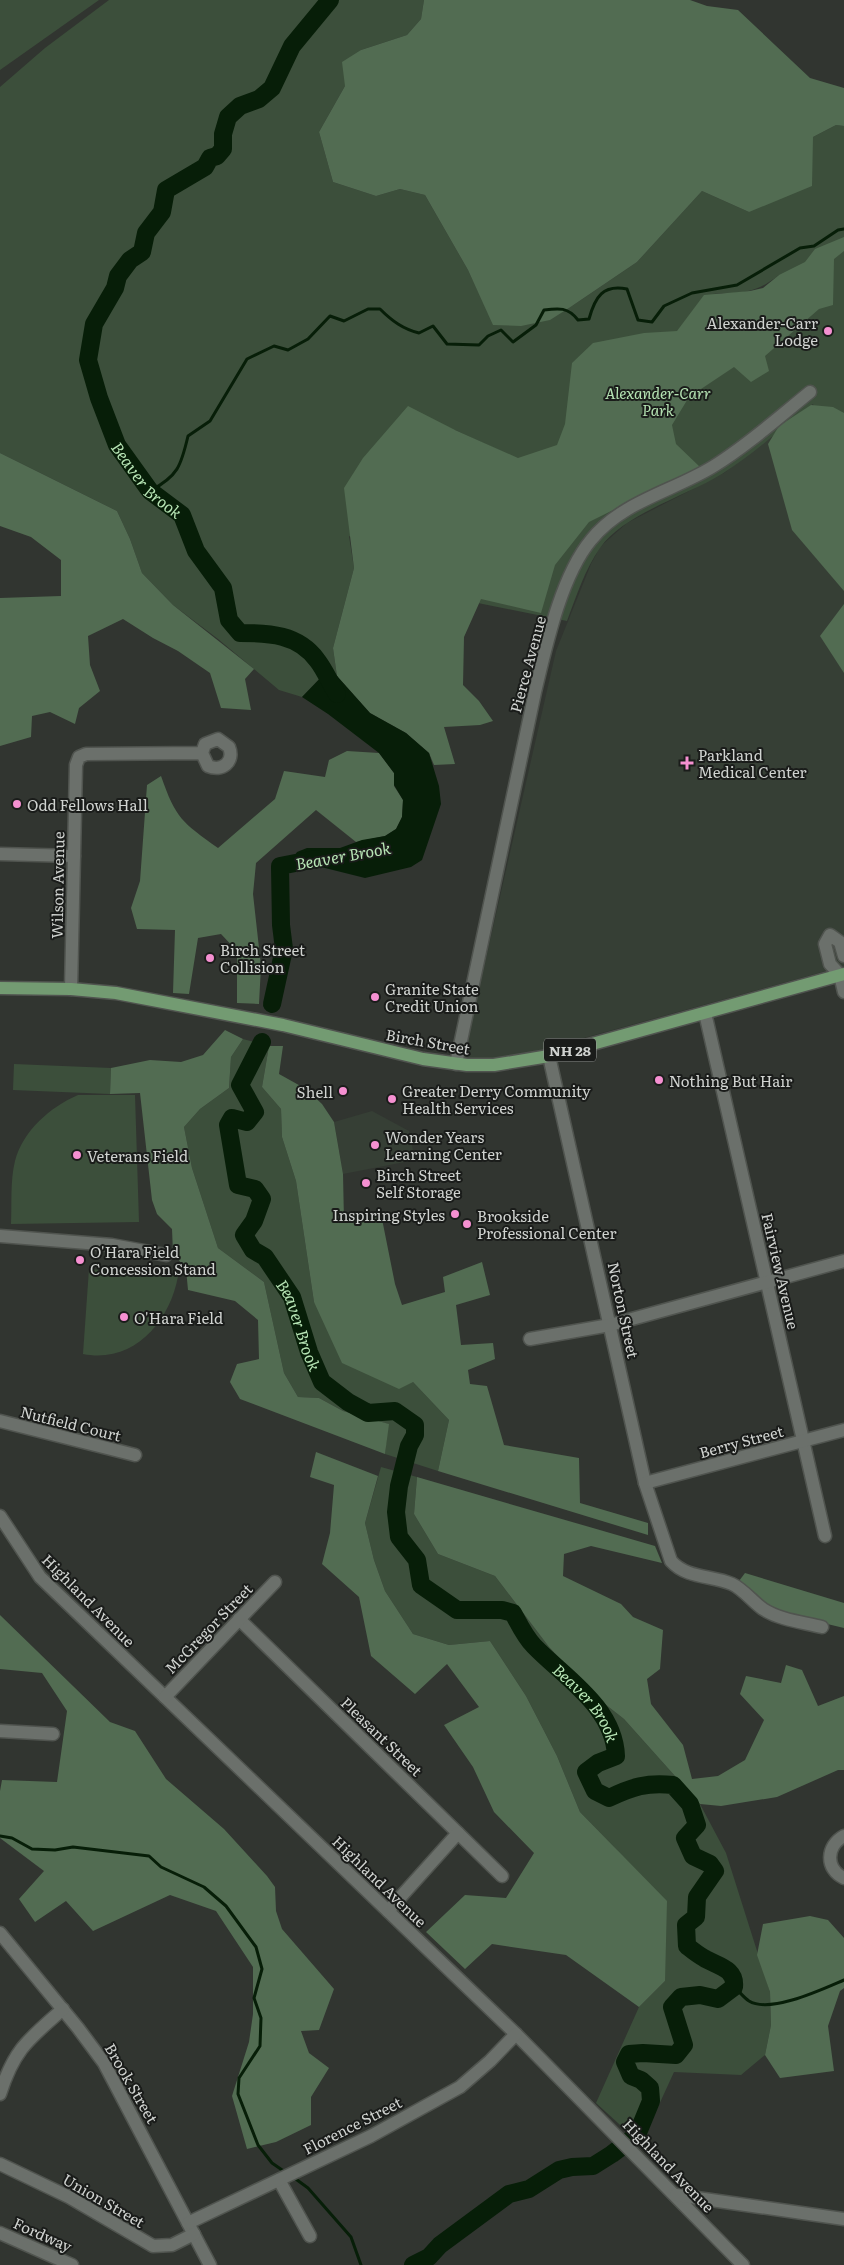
<svg xmlns="http://www.w3.org/2000/svg" width="844" height="2265" viewBox="0 0 844 2265" font-family="Literata,serif">
<style>
.built{fill:#363f35}
.green{fill:#3c4f3b;fill-rule:evenodd}
.forest{fill:#526c52}
.water{fill:#071e08}
.lines{fill:none;stroke-linecap:round;stroke-linejoin:round}
.stream{stroke:#071e08;stroke-width:3}
.river{stroke:#071e08;stroke-width:18}
.minor-casing{stroke:#50544f;stroke-width:15}
.major-casing{stroke:#50544f;stroke-width:15}
.minor{stroke:#6b706b;stroke-width:12}
.major{stroke:#739b72;stroke-width:12}
.poi-dot{fill:#f590d1;stroke:#1a1c1a;stroke-width:2}
.labels{text-anchor:middle;dominant-baseline:central;stroke-width:4;stroke-linejoin:round;paint-order:stroke}
.shield{fill:#1a1c1a;stroke:#999c99;stroke-width:1}
.shield-label{font-size:14px;font-weight:bold;fill:#d0d3d0}
.poi-label{font-size:15px;fill:#d0d3d0;stroke:#1a1c1a;text-anchor:start}
.park-label{font-size:15px;font-style:italic;fill:#b5e3b3;stroke:#1a1c1a}
.street-label{font-size:15px;fill:#d0d3d0;stroke:#1a1c1a}
.water-label{font-size:16px;font-style:italic;fill:#b7e5b5;stroke:#1a1c1a}
</style>
<rect width="100%" height="100%" fill="#313530"/>
<g class="built">
<path d="M813,404L844,528V966L515,1057L463,1059L556,651L591,564L600,547L627,523L724,473Z"/>
<path d="M372,1111L409,1131L415,1160L343,1174L334,1122Z"/>
</g>
<g class="green">
<path d="M0,0H99L0,70Z"/>
<path d="M109,0H424L421,19L407,35L361,50L345,86L319,132L333,182L376,196L400,189L425,195L468,270L494,325L572,306L637,262L702,191L749,212L813,137L836,125L844,126V528L813,404C782,427 754,454 722,474C688,495 622,515 600,548C585,569 576,597 567,621L463,600L349,536L354,568L333,648L337,676L327,671L302,697L279,690L218,639L173,605L142,573L130,539L117,511L0,453V87L45,48ZM779,275L774,300L713,293C742,294 756,293 779,275ZM455,430L501,451L369,469Z"/>
<path d="M243,1039L269,1046L262,1087L281,1109L282,1137L296,1181L314,1302L413,1382L449,1420L438,1471L385,1454L388,1424L343,1411L319,1398L298,1397L284,1373L264,1282L218,1248L192,1168L184,1127L200,1109L229,1088L231,1057Z"/>
<path d="M14,1064L111,1068L110,1094L13,1090Z"/>
<path d="M78,1095H135L139,1222L11,1224C12,1204 10,1181 15,1161C23,1131 50,1107 78,1095Z"/>
<path d="M89,1269L178,1276C170,1322 133,1364 83,1354Z"/>
<path d="M381,1467L417,1477L414,1514L438,1554L495,1576L549,1647L596,1697L624,1719L700,1804L726,1853L770,1992L771,2025L765,2055L741,2075L674,2072L641,2144L596,2103L639,2007L665,1981L617,1850L580,1812L557,1756L526,1696L490,1641L449,1645L413,1634L385,1591L374,1560L365,1523Z"/>
</g>
<g class="forest">
<path d="M424,0H690L707,6L738,10L810,78L844,88V126L836,125L813,137L812,186L749,212L702,191L637,262L572,306L550,320L521,326L493,325L468,270L425,195L400,189L376,196L333,182L319,132L345,86L342,62L361,50L407,35L421,19Z"/>
<path d="M844,237V251L834,259L833,305L819,309L765,356L769,371L751,382L734,367L689,397L672,425L676,444L700,467L589,522L555,565L541,613L481,599L464,637L463,685L479,701L493,721L480,725L444,727L455,764L434,765L429,753L406,733L370,713L337,676L333,648L354,568L344,488L363,458L408,406L455,430L518,458L557,445L565,424L572,363L593,343L644,333L677,331L704,295L750,291L763,288L779,275L805,262L815,249Z"/>
<path d="M811,405L833,407L844,413V591L792,530L768,444L779,426Z"/>
<path d="M0,453L117,511L130,539L142,573L173,605L254,669L245,679L251,710L221,708L210,673L178,651L153,638L123,619L88,636L90,665L100,691L79,708L75,724L50,712L32,716L31,737L0,746V598L61,596V560L31,537L0,526Z"/>
<path d="M844,604V673L820,636Z"/>
<path d="M347,751L379,753L394,773V786L403,800L402,817L396,829L385,836L356,842L316,810L256,863L253,894L261,966L259,1004L237,1003V951L221,934L198,938L189,994L173,993L175,930L137,929L131,908L140,881L147,785L161,776C176,819 182,822 218,848L275,799L284,771L325,777L329,760Z"/>
<path d="M225,1030L243,1039L231,1057L229,1088L200,1109L184,1127L192,1168L218,1248L264,1282L284,1373L298,1397L319,1398L343,1411L389,1424L385,1454L240,1399L230,1382L237,1364L259,1359L258,1320L235,1301L188,1290L186,1269L173,1253L172,1229L157,1214L152,1200L140,1093L110,1094L111,1068L150,1060L181,1062L203,1055Z"/>
<path d="M269,1046H283L279,1074L306,1089L322,1104L334,1122L343,1174L344,1221L381,1214L395,1284L402,1305L445,1292L443,1277L482,1262L490,1295L456,1305L461,1345L493,1343L495,1359L468,1370L470,1384L487,1386L504,1445L579,1458L580,1503L648,1523V1535L438,1471L449,1420L413,1382L399,1389L342,1363L314,1302L296,1181L282,1137L281,1109L262,1087Z"/>
<path d="M316,1452L378,1476L365,1523L374,1560L385,1591L413,1634L449,1645L490,1641L526,1696L557,1756L580,1812L667,1901L665,1981L639,2007L566,1955L492,1944L465,1969L426,1932L465,1895L506,1898L534,1853L494,1812L473,1767L444,1725L479,1707L447,1664L415,1694L371,1656L359,1597L322,1564L330,1533L334,1485L310,1477Z"/>
<path d="M417,1477L655,1546L662,1563L591,1546L564,1554L563,1576L621,1604L633,1617L663,1630L660,1669L647,1679L651,1704L683,1745L692,1779L718,1776L745,1760L764,1720L740,1694L746,1676L781,1683L786,1665L802,1670L818,1706L844,1696V1770H838L777,1797L721,1806L700,1804L624,1719L596,1697L549,1647L495,1576L438,1554L414,1514Z"/>
<path d="M745,1573L844,1603V1628L777,1612L747,1591L739,1581Z"/>
<path d="M0,1615L110,1722L135,1731L166,1779L224,1829L267,1876L275,1887L276,1911L282,1929L334,1989L319,2030L301,2031L309,2053L329,2068L311,2097V2125L276,2142L247,2149L232,2096L249,2042L253,2014V1967L216,1911L170,1895L93,1931L66,1901L35,1922L19,1899L44,1871L0,1838V1791L2,1780L57,1782L67,1711L42,1673L0,1669Z"/>
<path d="M810,1916L828,1920L844,1938V1988L840,1991L828,2026L834,2071L780,2078L765,2055L771,2025L770,1992L757,1955L763,1924Z"/>
</g>
<path class="water" d="M327,671L337,676L370,713L406,733L429,753L439,786L441,804L422,860L411,867L365,878L309,864L294,867L292,860L297,852L307,848H340L362,840L385,836L396,829L402,817L403,800L394,785V773L379,753L328,714L302,697Z"/>
<g class="lines">
<g class="stream">
<path d="M150,491C178,476 181,466 188,436L210,421L247,359L274,346L288,350L308,339L330,316L344,321L368,309H380C392,321 403,329 419,333L433,326L447,344L479,345L488,336L501,330L513,342L536,325L544,310C559,308 568,307 578,320L589,319C595,297 603,284 627,289L638,320L652,322L664,306L692,293L737,285L800,248L814,246L838,230L844,229"/>
<path d="M0,1836L12,1838L32,1849L55,1850L73,1847L149,1856L161,1867L204,1887L226,1906L256,1947L262,1969L254,1998L261,2018L260,2046L239,2078L238,2094L258,2145L272,2163L285,2172"/>
<path d="M734,1987C739,1991 743,1997 749,2001C770,2014 823,1989 844,1980"/>
<path d="M293,2177L308,2188L351,2237L361,2265"/>
</g>
<g class="river">
<path id="s1" d="M330,0L292,46L272,88L259,99L240,106L228,117L223,134V149L217,156L210,158L205,167L166,190L162,212L146,233L142,252L130,260L118,276L115,288L94,324L88,360L99,398L117,445L150,491L182,515L196,551L223,588L229,620L240,633C269,633 298,634 317,660C325,670 330,683 337,694"/>
<path d="M272,1004L284,949L281,925L280,866L316,859"/>
<path id="s2" d="M262,1042L240,1085L255,1112L247,1122L232,1118L228,1125L238,1185L255,1189L262,1199L254,1221L244,1235L253,1250L265,1257L292,1297L309,1352L322,1382L348,1402L368,1413L395,1411L415,1425V1435L409,1446L399,1486L396,1512L399,1537L417,1560L421,1585L457,1610H502L513,1613C519,1624 525,1637 534,1646C565,1678 614,1707 616,1756L598,1763L586,1772L595,1791L609,1798C632,1787 647,1782 673,1785L690,1804L697,1825L685,1838L693,1856L710,1864L715,1871L697,1897L696,1917L686,1925L687,1946C692,1950 698,1955 704,1958C717,1966 736,1968 734,1987L718,1999L700,1995L681,1997L672,2007L684,2045L676,2055L643,2053L629,2054L625,2062L631,2076L641,2080L650,2088L651,2101L637,2135L612,2154L593,2166L572,2167L559,2170L529,2189L509,2194L440,2245L429,2257L413,2265"/>
</g>
<defs>
<g id="minor">
<path d="M0,854L74,856"/>
<path d="M840,975L830,964L825,944L830,935L840,942L844,956"/>
<path d="M840,975L844,992"/>
<path d="M71,989L76,765L79,757L86,754L202,753L208,766C222,772 235,762 229,747L218,739L205,744L202,753"/>
<path d="M705,1013L825,1536"/>
<path d="M549,1056L645,1483L671,1561C687,1579 712,1575 732,1584C743,1589 753,1602 763,1609C780,1620 802,1622 822,1627"/>
<path d="M456,1064L535,692C546,646 561,576 591,540C622,501 674,491 714,466C748,445 779,417 810,392"/>
<path d="M0,1236L112,1245L166,1255"/>
<path d="M530,1339L610,1325L844,1261"/>
<path d="M0,1421L135,1455"/>
<path d="M645,1483L844,1430"/>
<path d="M0,1516L40,1577L516,2034L743,2265"/>
<path d="M239,1619L502,1876"/>
<path d="M165,1697L275,1582"/>
<path d="M0,1731L53,1734"/>
<path d="M844,1836C826,1846 825,1869 844,1878"/>
<path d="M388,1911L458,1833"/>
<path d="M0,1933L78,2028L104,2063L210,2265"/>
<path d="M0,2094C14,2049 29,2039 63,2009"/>
<path d="M0,2164L69,2197L153,2246L172,2245L194,2234"/>
<path d="M279,2180L310,2236"/>
<path d="M676,2195L844,2219"/>
<path d="M188,2223L371,2136L460,2087L490,2061L516,2034"/>
<path d="M0,2233L72,2265"/>
</g>
<path id="major" d="M0,988L71,989L116,993L283,1025L423,1059L467,1065H494L549,1056L844,974"/>
</defs>
<use href="#minor" class="minor-casing"/>
<use href="#major" class="major-casing"/>
<use href="#minor" class="minor"/>
<use href="#major" class="major"/>
</g>
<g class="poi-dot">
<circle cx="828" cy="331" r="5"/>
<path d="M684.5 755.5h5v5h5v5h-5v5h-5v-5h-5v-5h5z"/>
<circle cx="17" cy="804" r="5"/>
<circle cx="210" cy="958" r="5"/>
<circle cx="375" cy="997" r="5"/>
<circle cx="659" cy="1080" r="5"/>
<circle cx="343" cy="1091" r="5"/>
<circle cx="392" cy="1099" r="5"/>
<circle cx="375" cy="1145" r="5"/>
<circle cx="77" cy="1155" r="5"/>
<circle cx="366" cy="1183" r="5"/>
<circle cx="455" cy="1214" r="5"/>
<circle cx="467" cy="1224" r="5"/>
<circle cx="80" cy="1260" r="5"/>
<circle cx="124" cy="1317" r="5"/>
</g>
<g class="labels">
<rect class="shield" x="544" y="1038.5" width="52" height="23" rx="4"/>
<g class="shield-label">
<text x="570" y="1050">NH 28</text>
</g>
<g class="poi-label">
<text x="818" y="322" text-anchor="end">Alexander-Carr<tspan x="818" dy="17">Lodge</tspan></text>
<text x="698" y="754">Parkland<tspan x="698" dy="17">Medical Center</tspan></text>
<text x="27" y="804">Odd Fellows Hall</text>
<text x="220" y="949">Birch Street<tspan x="220" dy="17">Collision</tspan></text>
<text x="385" y="988">Granite State<tspan x="385" dy="17">Credit Union</tspan></text>
<text x="669" y="1080">Nothing But Hair</text>
<text x="402" y="1090">Greater Derry Community<tspan x="402" dy="17">Health Services</tspan></text>
<text x="333" y="1091" text-anchor="end">Shell</text>
<text x="385" y="1136">Wonder Years<tspan x="385" dy="17">Learning Center</tspan></text>
<text x="87" y="1155">Veterans Field</text>
<text x="376" y="1174">Birch Street<tspan x="376" dy="17">Self Storage</tspan></text>
<text x="445" y="1214" text-anchor="end">Inspiring Styles</text>
<text x="477" y="1215">Brookside<tspan x="477" dy="17">Professional Center</tspan></text>
<text x="90" y="1251">O'Hara Field<tspan x="90" dy="17">Concession Stand</tspan></text>
<text x="134" y="1317">O'Hara Field</text>
</g>
<g class="park-label">
<text x="658" y="392">Alexander-Carr<tspan x="658" dy="17">Park</tspan></text>
</g>
<g class="street-label">
<text transform="translate(527 664) rotate(-75)">Pierce Avenue</text>
<text transform="translate(57 885) rotate(-89)">Wilson Avenue</text>
<text transform="translate(428 1041) rotate(10)">Birch Street</text>
<text transform="translate(781 1271) rotate(77)">Fairview Avenue</text>
<text transform="translate(624 1310) rotate(78)">Norton Street</text>
<text transform="translate(71 1423) rotate(14)">Nutfield Court</text>
<text transform="translate(741 1441) rotate(-15)">Berry Street</text>
<text transform="translate(89 1600) rotate(45)">Highland Avenue</text>
<text transform="translate(208 1628) rotate(-46)">McGregor Street</text>
<text transform="translate(382 1736) rotate(44)">Pleasant Street</text>
<text transform="translate(380 1881) rotate(44)">Highland Avenue</text>
<text transform="translate(132 2083) rotate(60)">Brook Street</text>
<text transform="translate(352 2125) rotate(-27)">Florence Street</text>
<text transform="translate(669 2165) rotate(46)">Highland Avenue</text>
<text transform="translate(104 2200) rotate(30)">Union Street</text>
<text transform="translate(43 2234) rotate(24)">Fordway</text>
</g>
<g class="water-label">
<text stroke="none"><textPath href="#s1" startOffset="594">Beaver Brook</textPath></text>
<text transform="translate(343 855) rotate(-10)">Beaver Brook</text>
<text stroke="none"><textPath href="#s2" startOffset="355">Beaver Brook</textPath></text>
<text stroke="none"><textPath href="#s2" startOffset="911">Beaver Brook</textPath></text>
</g>
</g>
</svg>
